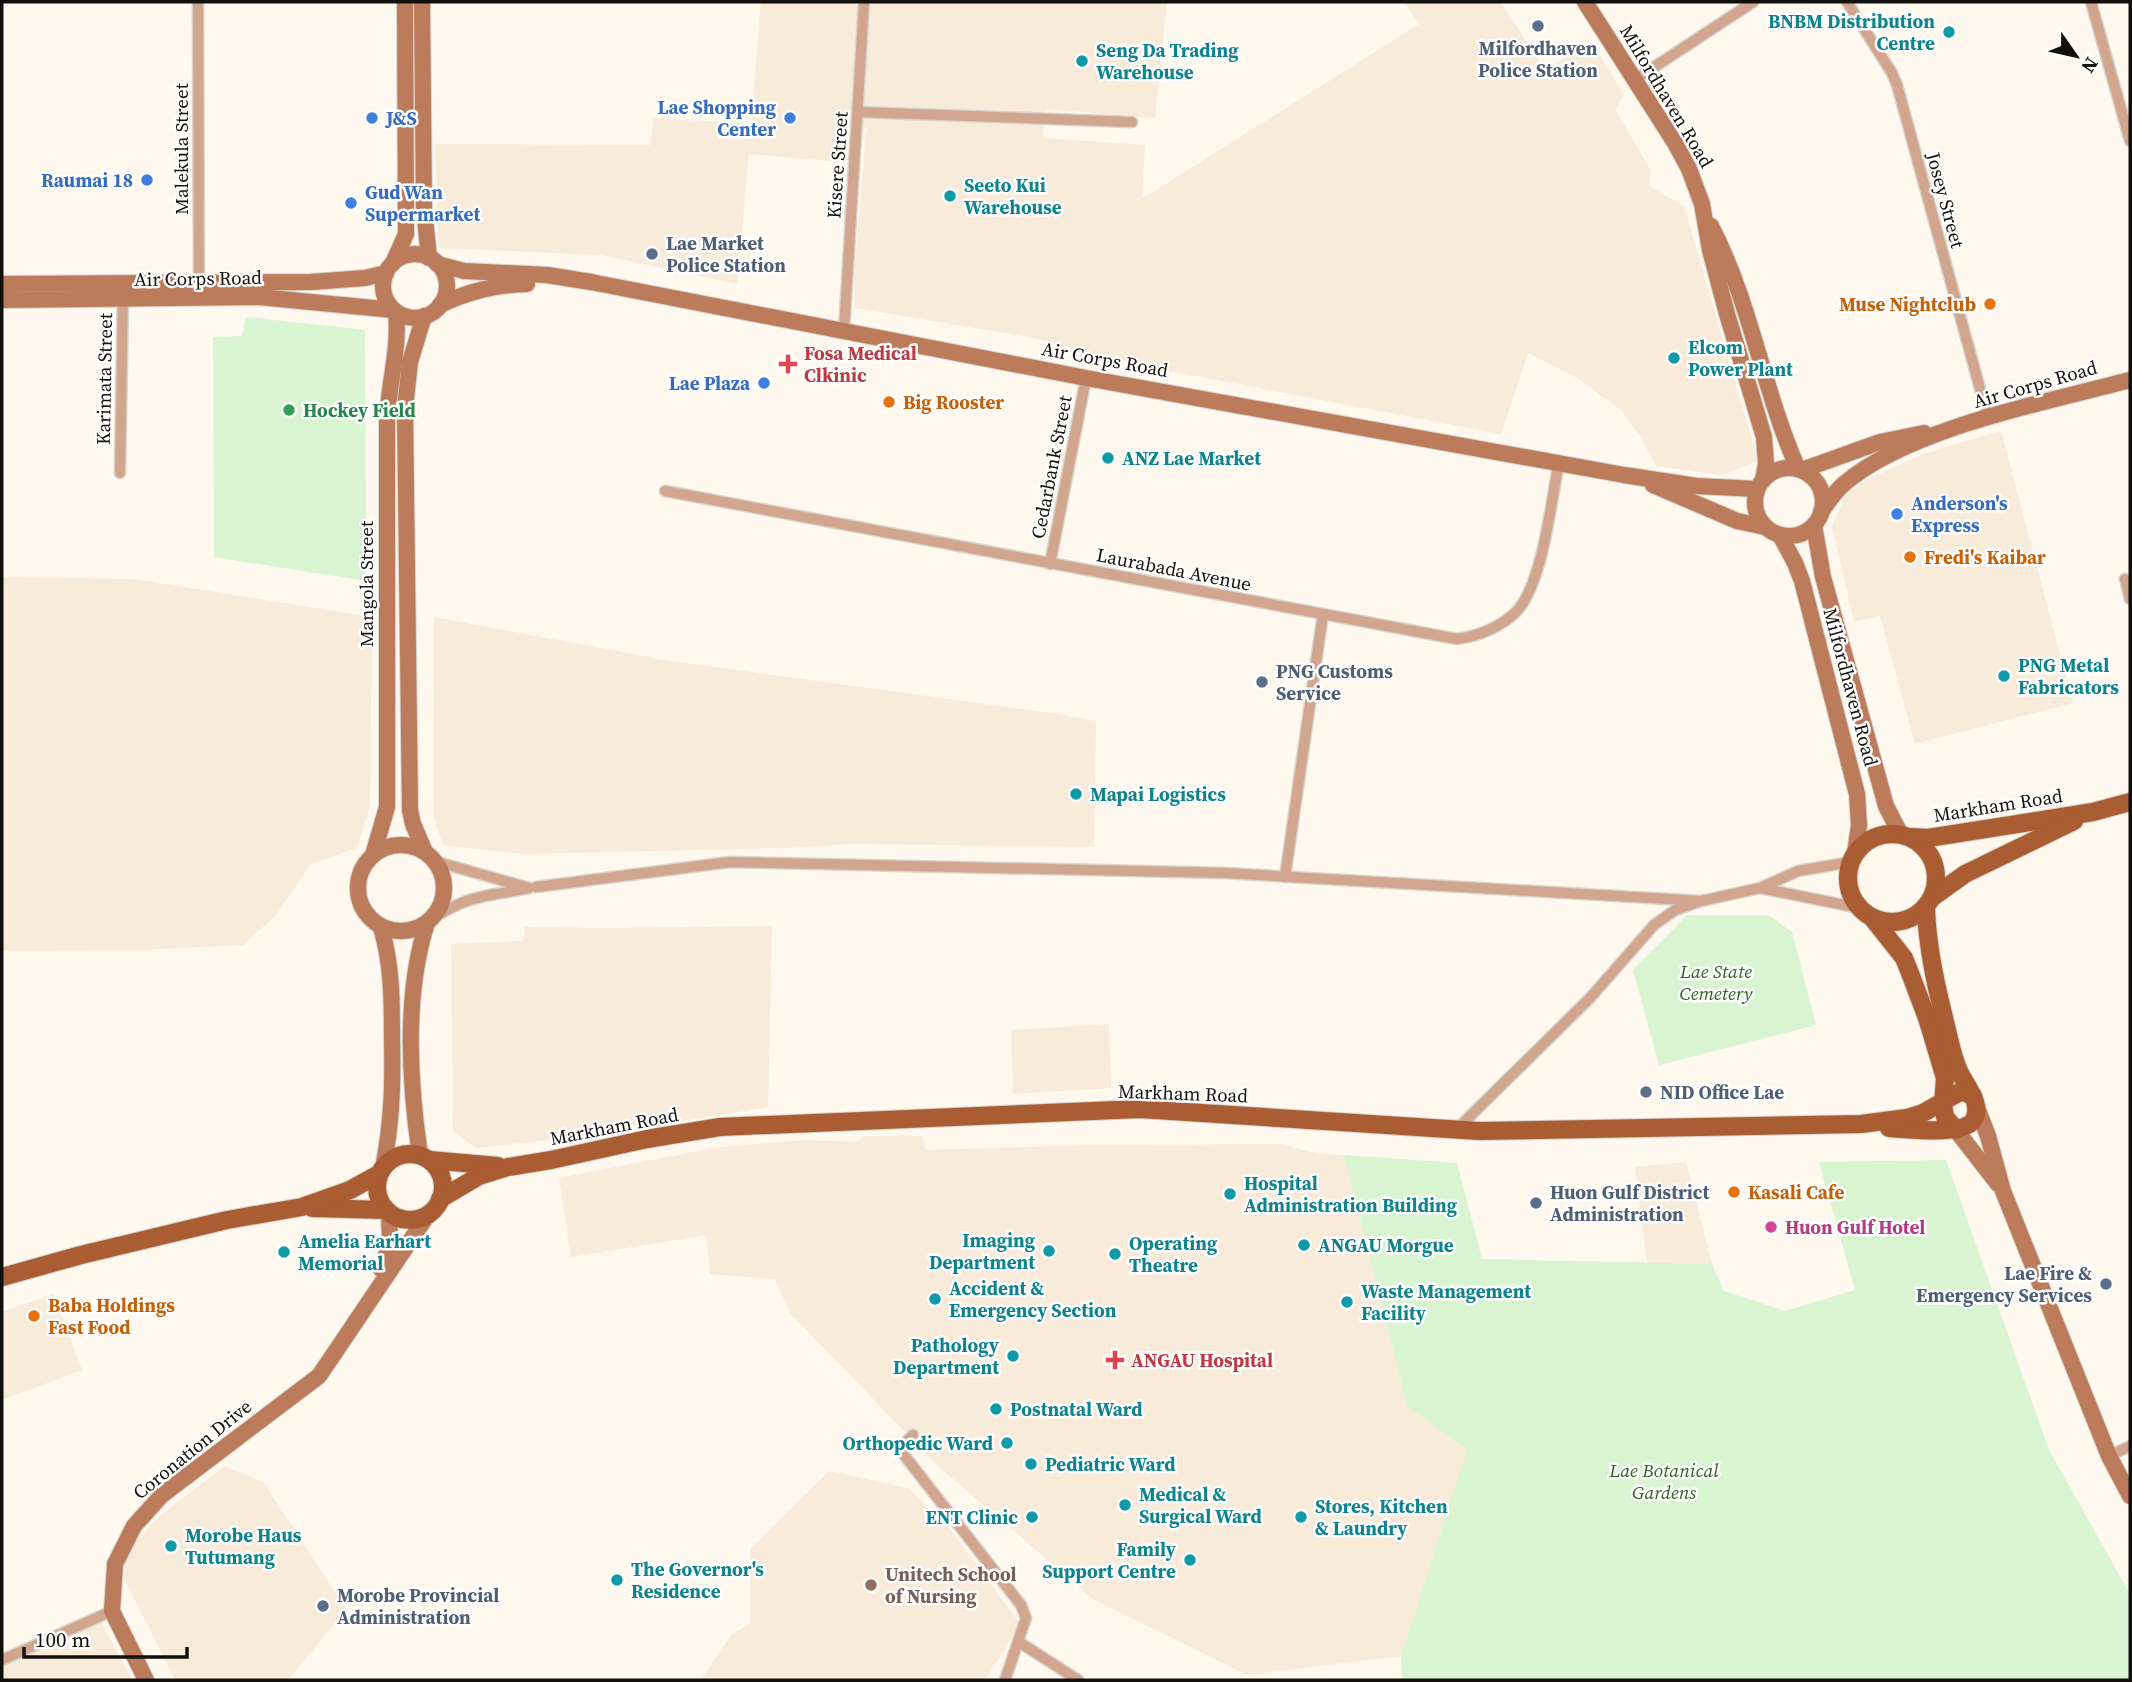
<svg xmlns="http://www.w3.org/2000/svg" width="2132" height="1682" viewBox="0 0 2132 1682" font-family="'Source Serif 4',serif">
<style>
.built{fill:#f8ebda}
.green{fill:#d8f4d1}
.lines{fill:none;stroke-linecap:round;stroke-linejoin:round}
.street-casing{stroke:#d8d3cb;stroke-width:13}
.secondary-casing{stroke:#d8d3cb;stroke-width:18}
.primary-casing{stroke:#d8d3cb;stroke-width:20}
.street{stroke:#d2a58f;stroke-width:10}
.secondary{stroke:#bc7b5b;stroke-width:16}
.primary{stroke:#aa5c32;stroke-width:18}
.service-dot{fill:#5c6f8a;stroke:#fff;stroke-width:2.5}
.culture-dot{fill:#0f9aa8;stroke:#fff;stroke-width:2.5}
.shop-dot{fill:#3f7fe0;stroke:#fff;stroke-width:2.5}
.food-dot{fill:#e8710a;stroke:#fff;stroke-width:2.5}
.health-dot{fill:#e0444e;stroke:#fff;stroke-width:2.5}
.leisure-dot{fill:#2e9e5b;stroke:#fff;stroke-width:2.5}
.hotel-dot{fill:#d1479c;stroke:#fff;stroke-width:2.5}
.education-dot{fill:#8d6e63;stroke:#fff;stroke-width:2.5}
.labels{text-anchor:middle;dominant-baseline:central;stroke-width:5;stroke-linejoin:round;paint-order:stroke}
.culture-label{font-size:19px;font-weight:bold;fill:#0d838f;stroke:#fff;text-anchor:start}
.service-label{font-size:19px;font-weight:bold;fill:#4e5e75;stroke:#fff;text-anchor:start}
.street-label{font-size:19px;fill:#12100c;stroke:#fff}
.shop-label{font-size:19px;font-weight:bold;fill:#366cbe;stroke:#fff;text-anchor:end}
.food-label{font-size:19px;font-weight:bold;fill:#c56008;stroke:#fff;text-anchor:start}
.health-label{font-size:19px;font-weight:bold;fill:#be3a42;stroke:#fff;text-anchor:start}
.leisure-label{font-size:19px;font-weight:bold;fill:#27864d;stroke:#fff;text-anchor:start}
.park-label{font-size:19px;font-style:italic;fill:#336426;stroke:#fff}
.hotel-label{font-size:19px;font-weight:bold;fill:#b23c85;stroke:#fff;text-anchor:start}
.education-label{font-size:19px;font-weight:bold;fill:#785e54;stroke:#fff;text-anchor:start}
</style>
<rect width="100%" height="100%" fill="#fef8ef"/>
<g class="built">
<path d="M761,2H1167L1155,118L1045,109L1043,138L1145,145L1142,199L1419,24L1404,2H1501L1545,71L1574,51L1577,57L1594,45L1624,95L1615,109L1651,171L1649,186L1684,206L1758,461L1721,475L1656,466L1640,436L1621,410L1577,378L1528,353L1501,434L1148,367L1029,337L855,308L854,279L866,133L868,128L845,126L841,162L749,154L737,284L601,255L439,248L435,144L650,145L653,118L751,124Z"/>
<path d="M2001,431L2073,703L1915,744L1880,616L1854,622L1832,527L1845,496L1866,480L1923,454Z"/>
<path d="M2,577L134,579L372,617L370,806L357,848L311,864L276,915L243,945L142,950L2,951Z"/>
<path d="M434,617L670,661L1058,714L1096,721L1094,847L852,844L787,848L523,854L443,845L434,818Z"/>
<path d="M772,926L768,1107L609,1133L476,1148L453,1131L451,944L523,941L525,927L606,928Z"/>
<path d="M1109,1024L1111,1088L1013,1094L1011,1030Z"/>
<path d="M865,1136H922L926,1150L1091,1145L1280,1144L1319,1154L1344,1155L1407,1406L1467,1450L1401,1656L1247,1675L1093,1599L937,1465L790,1313L775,1279L710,1274L706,1235L571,1257L559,1178L713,1148L803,1140L856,1142Z"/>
<path d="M1686,1162L1712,1264L1647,1263L1635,1167Z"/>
<path d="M53,1294L82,1370L2,1400V1312Z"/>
<path d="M225,1466L263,1482L346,1609L288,1680H175L124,1579L126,1553L157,1518Z"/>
<path d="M829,1471L908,1488L950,1529L1018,1621L1015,1633L985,1680H701L731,1635L750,1623V1549Z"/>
<path d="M101,1622L132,1680H2V1667Z"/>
</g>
<g class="green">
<path d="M246,317L365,330L366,581L214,557L213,337L242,336Z"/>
<path d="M1687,915H1768L1792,932L1816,1025L1659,1065L1633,970Z"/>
<path d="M1344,1155L1457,1163L1482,1259L1712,1264L1724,1291L1785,1311L1855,1290L1819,1162L1946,1160L2049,1450L2130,1594V1680H1402L1401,1656L1467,1450L1407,1406Z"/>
</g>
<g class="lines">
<defs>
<g id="street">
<path d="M198,2L199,289"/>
<path d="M1847,2L1892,73L1897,85L1988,418"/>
<path d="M2091,2L2130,141"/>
<path d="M1636,79L1753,2"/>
<path d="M858,112L1132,122"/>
<path d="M844,331L864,2"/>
<path d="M120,473L123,293"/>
<path d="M665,491L1457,639C1478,636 1500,627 1516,612C1543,584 1551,501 1559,462"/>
<path d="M1050,564L1086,378"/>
<path d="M2125,579L2130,599"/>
<path d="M434,861L529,888"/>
<path d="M1285,877L1323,614"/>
<path d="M536,887L730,862L1225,873L1701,901"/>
<path d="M1760,888L1859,908"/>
<path d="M434,917C444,912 453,906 464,902C484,894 508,893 529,888"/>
<path d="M1456,1130L1590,998L1654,925L1675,910L1701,901L1760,888L1798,871L1851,862"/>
<path d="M913,1435L903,1445L904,1455L1021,1605L1026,1618L1005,1680"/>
<path d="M2109,1456L2130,1446"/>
<path d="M1019,1642L1078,1680"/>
<path d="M2,1660L112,1611"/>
</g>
<g id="secondary">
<path d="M422,2L424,208L429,258"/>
<path d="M1585,2L1675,143L1689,169L1702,204L1710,250L1727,314L1764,437L1766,464L1763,480"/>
<path d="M1711,226C1751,303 1763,390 1798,469"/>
<circle cx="415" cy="286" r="32"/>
<path d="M393,263L406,234L405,2"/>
<path d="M437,264L464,271L547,275L591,282L1086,378L1624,475L1696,486L1757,489"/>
<path d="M2,284L311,282L365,278L386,273"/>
<path d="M2,300L259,297L394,310"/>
<path d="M440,305C469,291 495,285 527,284"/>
<path d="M424,316L410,362L405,408L410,810L413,824L425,852"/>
<circle cx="1789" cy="502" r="34"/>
<path d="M1802,470L1880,442L1924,433"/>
<path d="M1653,485L1737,521L1765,527"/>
<path d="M1821,512C1828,502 1835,491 1845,483C1910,428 2047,402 2130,380"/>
<path d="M1814,525L1823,577L1886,806L1901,835"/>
<path d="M1780,535L1795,563L1802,581L1857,794L1859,825L1855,853"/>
<circle cx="401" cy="888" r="43"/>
<path d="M373,855L387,807V423C388,385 400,349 396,312"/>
<path d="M381,927C392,965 392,1000 392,1039C393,1085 392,1122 383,1168"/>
<path d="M1976,1105L1988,1136L2003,1191L2109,1456L2130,1496"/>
<path d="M1956,1130L1998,1184"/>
<path d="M420,1155C409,1081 404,994 427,923"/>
<path d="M381,1269L390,1244L389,1212"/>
<path d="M146,1680L112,1611L115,1564L134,1526L162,1495L319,1376L429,1213"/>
</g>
<g id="primary">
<circle cx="1892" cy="878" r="44"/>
<path d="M1910,837L1928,838L2093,812L2130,802"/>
<path d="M1933,897L1965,874L2074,821"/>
<path d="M1873,919L1904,958L1910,973L1927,1018L1945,1078L1943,1105L1945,1117L1956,1130"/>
<path d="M1889,1128C1907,1129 1961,1136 1973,1121C1984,1105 1965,1085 1959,1071C1953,1058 1950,1043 1947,1030C1937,990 1927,948 1926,907"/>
<circle cx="410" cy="1187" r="33"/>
<path d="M429,1160L498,1166"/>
<path d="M440,1199L479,1176L508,1167L551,1160L647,1139L720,1127L1140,1109L1479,1131L1861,1124L1907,1118L1923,1113L1958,1093L1964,1092L1973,1096"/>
<path d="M312,1208L386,1210"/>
<path d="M2,1277L81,1255L227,1220L302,1207L350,1190L379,1174"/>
</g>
</defs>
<use href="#street" class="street-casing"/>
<use href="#secondary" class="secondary-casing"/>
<use href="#primary" class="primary-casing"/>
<use href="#street" class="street"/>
<use href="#secondary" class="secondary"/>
<use href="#primary" class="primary"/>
</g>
<g class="service-dot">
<circle cx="1538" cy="26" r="7"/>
<circle cx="652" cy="254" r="7"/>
<circle cx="1262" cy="682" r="7"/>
<circle cx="1646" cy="1092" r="7"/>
<circle cx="1536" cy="1203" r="7"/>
<circle cx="2106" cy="1284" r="7"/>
<circle cx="323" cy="1606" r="7"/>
</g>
<g class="culture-dot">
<circle cx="1949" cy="32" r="7"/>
<circle cx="1082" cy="61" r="7"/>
<circle cx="950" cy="196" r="7"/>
<circle cx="1674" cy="358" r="7"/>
<circle cx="1108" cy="458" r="7"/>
<circle cx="2004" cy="676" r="7"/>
<circle cx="1076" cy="794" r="7"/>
<circle cx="1230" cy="1194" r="7"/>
<circle cx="1304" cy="1245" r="7"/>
<circle cx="1049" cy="1251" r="7"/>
<circle cx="284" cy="1252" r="7"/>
<circle cx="1115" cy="1254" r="7"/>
<circle cx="935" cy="1299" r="7"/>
<circle cx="1347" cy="1302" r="7"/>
<circle cx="1013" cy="1356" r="7"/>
<circle cx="996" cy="1409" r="7"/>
<circle cx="1007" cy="1443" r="7"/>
<circle cx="1031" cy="1464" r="7"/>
<circle cx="1125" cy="1505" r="7"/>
<circle cx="1032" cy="1517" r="7"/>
<circle cx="1301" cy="1517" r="7"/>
<circle cx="171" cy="1546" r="7"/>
<circle cx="1190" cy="1560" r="7"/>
<circle cx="617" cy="1580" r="7"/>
</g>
<g class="shop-dot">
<circle cx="372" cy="118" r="7"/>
<circle cx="790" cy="118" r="7"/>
<circle cx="147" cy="180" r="7"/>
<circle cx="351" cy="203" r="7"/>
<circle cx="764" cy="383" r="7"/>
<circle cx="1897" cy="514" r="7"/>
</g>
<g class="food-dot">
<circle cx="1990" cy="304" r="7"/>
<circle cx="889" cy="402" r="7"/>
<circle cx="1910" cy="557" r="7"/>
<circle cx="1734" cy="1192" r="7"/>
<circle cx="34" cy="1316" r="7"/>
</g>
<g class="health-dot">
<path d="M784.5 353.5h7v7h7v7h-7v7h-7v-7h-7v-7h7z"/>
<path d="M1111.5 1349.5h7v7h7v7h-7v7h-7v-7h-7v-7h7z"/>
</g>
<circle class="leisure-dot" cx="289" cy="410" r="7"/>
<circle class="hotel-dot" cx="1771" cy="1227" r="7"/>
<circle class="education-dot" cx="871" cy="1585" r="7"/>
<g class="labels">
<g class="culture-label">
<text x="1935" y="21" text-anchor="end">BNBM Distribution<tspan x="1935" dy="22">Centre</tspan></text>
<text x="1096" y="50">Seng Da Trading<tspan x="1096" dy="22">Warehouse</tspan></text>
<text x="964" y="185">Seeto Kui<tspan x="964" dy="22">Warehouse</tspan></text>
<text x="1688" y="347">Elcom<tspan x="1688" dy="22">Power Plant</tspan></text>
<text x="1122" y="458">ANZ Lae Market</text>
<text x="2018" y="665">PNG Metal<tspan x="2018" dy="22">Fabricators</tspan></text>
<text x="1090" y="794">Mapai Logistics</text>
<text x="1244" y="1183">Hospital<tspan x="1244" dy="22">Administration Building</tspan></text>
<text x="1035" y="1240" text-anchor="end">Imaging<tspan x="1035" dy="22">Department</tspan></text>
<text x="298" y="1241">Amelia Earhart<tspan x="298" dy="22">Memorial</tspan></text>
<text x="1129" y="1243">Operating<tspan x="1129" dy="22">Theatre</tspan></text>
<text x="1318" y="1245">ANGAU Morgue</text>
<text x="949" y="1288">Accident &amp;<tspan x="949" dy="22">Emergency Section</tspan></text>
<text x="1361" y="1291">Waste Management<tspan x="1361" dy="22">Facility</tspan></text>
<text x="999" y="1345" text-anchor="end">Pathology<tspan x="999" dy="22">Department</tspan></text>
<text x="1010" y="1409">Postnatal Ward</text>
<text x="993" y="1443" text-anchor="end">Orthopedic Ward</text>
<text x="1045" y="1464">Pediatric Ward</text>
<text x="1139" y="1494">Medical &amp;<tspan x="1139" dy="22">Surgical Ward</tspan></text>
<text x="1315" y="1506">Stores, Kitchen<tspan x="1315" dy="22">&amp; Laundry</tspan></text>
<text x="1018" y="1517" text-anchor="end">ENT Clinic</text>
<text x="185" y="1535">Morobe Haus<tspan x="185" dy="22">Tutumang</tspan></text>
<text x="1176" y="1549" text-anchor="end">Family<tspan x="1176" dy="22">Support Centre</tspan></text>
<text x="631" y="1569">The Governor's<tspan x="631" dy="22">Residence</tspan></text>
</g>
<g class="service-label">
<text x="1538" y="48" text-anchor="middle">Milfordhaven<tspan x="1538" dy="22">Police Station</tspan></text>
<text x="666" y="243">Lae Market<tspan x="666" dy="22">Police Station</tspan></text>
<text x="1276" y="671">PNG Customs<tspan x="1276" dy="22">Service</tspan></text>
<text x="1660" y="1092">NID Office Lae</text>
<text x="1550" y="1192">Huon Gulf District<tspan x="1550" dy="22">Administration</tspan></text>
<text x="2092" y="1273" text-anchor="end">Lae Fire &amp;<tspan x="2092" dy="22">Emergency Services</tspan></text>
<text x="337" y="1595">Morobe Provincial<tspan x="337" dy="22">Administration</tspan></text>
</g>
<g class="street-label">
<text transform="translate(1667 96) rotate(59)">Milfordhaven Road</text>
<text transform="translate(181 149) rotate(-90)">Malekula Street</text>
<text transform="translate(837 165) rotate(-86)">Kisere Street</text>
<text transform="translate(1946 200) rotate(75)">Josey Street</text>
<text transform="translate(198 278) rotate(-1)">Air Corps Road</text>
<text transform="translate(1105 359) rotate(10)">Air Corps Road</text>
<text transform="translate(104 379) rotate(-89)">Karimata Street</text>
<text transform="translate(2035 384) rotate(-16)">Air Corps Road</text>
<text transform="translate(1051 467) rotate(-79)">Cedarbank Street</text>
<text transform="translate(1174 569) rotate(11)">Laurabada Avenue</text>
<text transform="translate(366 584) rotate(-90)">Mangola Street</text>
<text transform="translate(1851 687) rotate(75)">Milfordhaven Road</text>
<text transform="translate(1998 805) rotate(-9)">Markham Road</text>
<text transform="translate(1183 1093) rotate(2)">Markham Road</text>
<text transform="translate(614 1126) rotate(-11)">Markham Road</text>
<text transform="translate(192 1449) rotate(-39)">Coronation Drive</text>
</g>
<g class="shop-label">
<text x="776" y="107">Lae Shopping<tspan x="776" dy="22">Center</tspan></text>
<text x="386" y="118" text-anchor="start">J&amp;S</text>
<text x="133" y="180">Raumai 18</text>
<text x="365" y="192" text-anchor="start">Gud Wan<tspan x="365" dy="22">Supermarket</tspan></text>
<text x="750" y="383">Lae Plaza</text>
<text x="1911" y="503" text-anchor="start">Anderson's<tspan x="1911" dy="22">Express</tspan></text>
</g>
<g class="food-label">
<text x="1976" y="304" text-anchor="end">Muse Nightclub</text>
<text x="903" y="402">Big Rooster</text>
<text x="1924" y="557">Fredi's Kaibar</text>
<text x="1748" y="1192">Kasali Cafe</text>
<text x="48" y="1305">Baba Holdings<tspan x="48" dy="22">Fast Food</tspan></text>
</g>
<g class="health-label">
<text x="804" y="353">Fosa Medical<tspan x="804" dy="22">Clkinic</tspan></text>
<text x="1131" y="1360">ANGAU Hospital</text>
</g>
<g class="leisure-label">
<text x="303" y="410">Hockey Field</text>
</g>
<g class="park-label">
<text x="1716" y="971">Lae State<tspan x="1716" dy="22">Cemetery</tspan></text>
<text x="1664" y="1470">Lae Botanical<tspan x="1664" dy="22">Gardens</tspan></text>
</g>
<g class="hotel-label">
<text x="1785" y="1227">Huon Gulf Hotel</text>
</g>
<g class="education-label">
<text x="885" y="1574">Unitech School<tspan x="885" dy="22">of Nursing</tspan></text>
</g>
</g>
<rect width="2132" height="1682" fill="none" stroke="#12100c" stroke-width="7"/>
<g transform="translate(2076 56) rotate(124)" stroke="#ffffff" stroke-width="5" paint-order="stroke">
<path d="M0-5L12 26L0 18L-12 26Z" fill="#12100c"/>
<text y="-10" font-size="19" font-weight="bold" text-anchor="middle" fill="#12100c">N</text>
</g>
<path d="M24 1647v10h163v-10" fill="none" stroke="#12100c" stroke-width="3.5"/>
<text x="35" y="1647" font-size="21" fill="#12100c" stroke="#ffffff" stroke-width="5" paint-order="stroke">100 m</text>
</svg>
